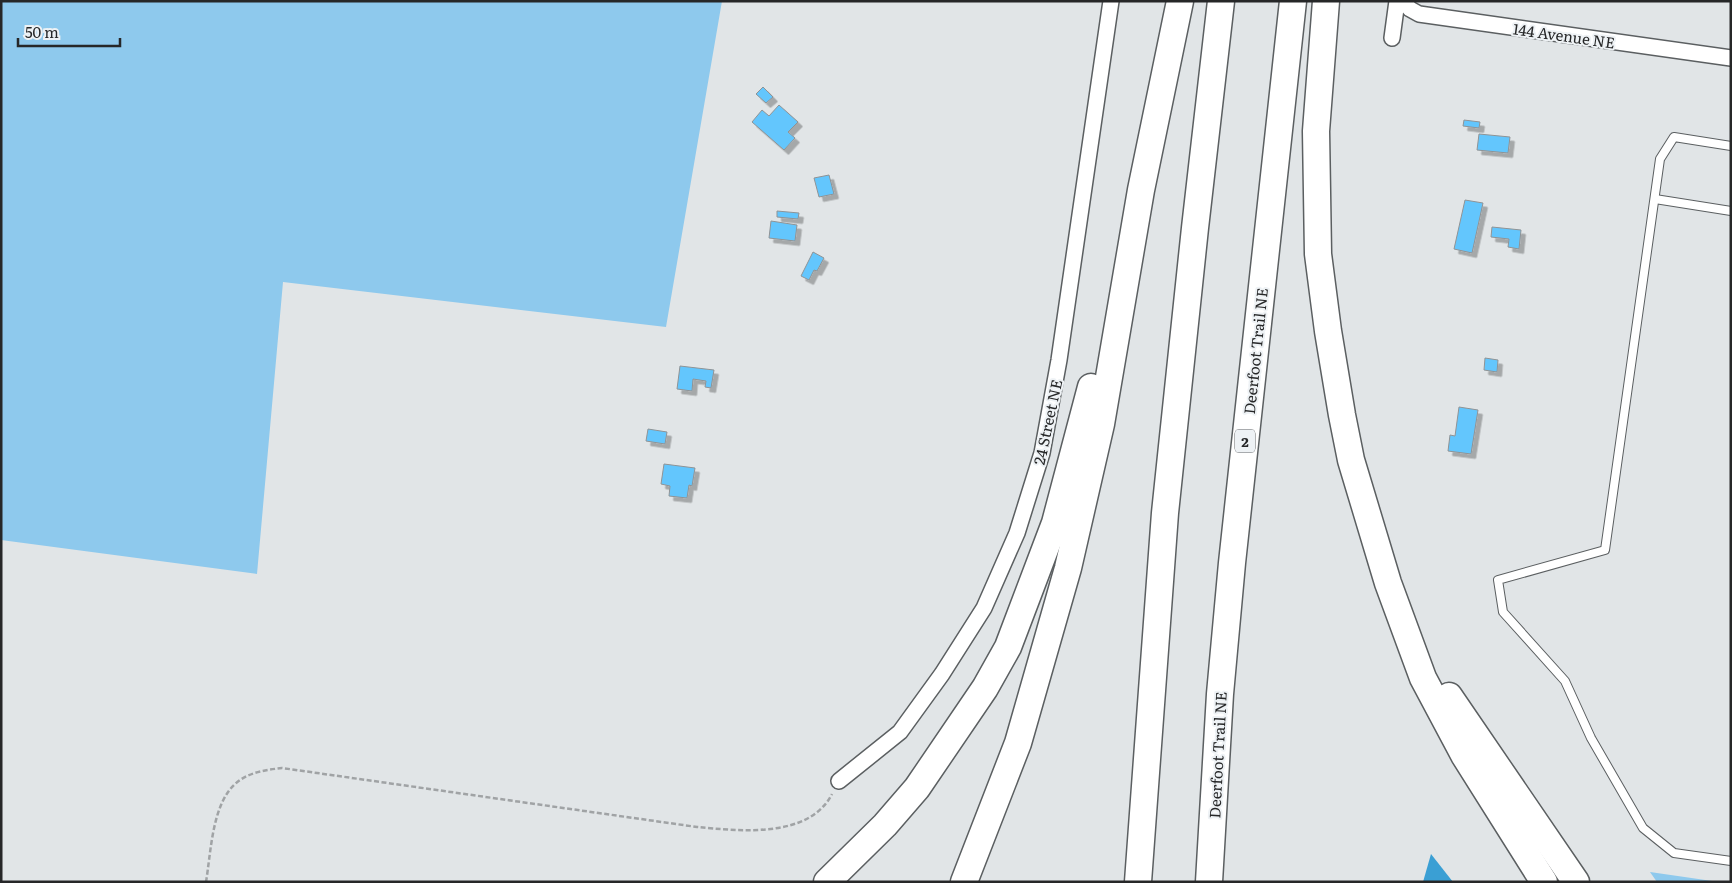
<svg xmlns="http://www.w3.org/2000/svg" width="1732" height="883" viewBox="0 0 1732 883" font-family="Literata,serif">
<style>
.green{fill:#8ec9ed}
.water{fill:#3a9fd4}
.building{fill:#64c6fd;stroke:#8f9395;filter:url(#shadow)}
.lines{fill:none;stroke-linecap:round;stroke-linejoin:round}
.lane-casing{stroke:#5b5f61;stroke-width:10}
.street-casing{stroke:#5b5f61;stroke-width:18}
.highway-casing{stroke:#5b5f61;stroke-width:29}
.path{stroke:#a0a3a5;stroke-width:2.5;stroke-dasharray:5 2.5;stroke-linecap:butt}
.lane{stroke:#fff;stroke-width:8}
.street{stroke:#fff;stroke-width:15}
.highway{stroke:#fff;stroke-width:26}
.labels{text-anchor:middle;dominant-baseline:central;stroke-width:4;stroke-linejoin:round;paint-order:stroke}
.shield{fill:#eef2f5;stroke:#626466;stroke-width:1}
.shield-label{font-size:14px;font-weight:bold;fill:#262728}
.street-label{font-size:15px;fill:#262728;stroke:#eef2f5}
</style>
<defs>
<filter id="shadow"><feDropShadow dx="4.5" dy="4.5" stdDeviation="0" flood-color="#0004"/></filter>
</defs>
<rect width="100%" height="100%" fill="#e1e5e7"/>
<g class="green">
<path d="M1,1H722L666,327L283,282L257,574L1,540Z"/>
<path d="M1650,872L1719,882H1657Z"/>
</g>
<path class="water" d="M1431,854L1453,882H1423Z"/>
<g class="building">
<path d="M763,87L773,97L766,103L756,94Z"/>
<path d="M779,105L798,122L788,132L795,138L784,150L752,122L762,110L769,116Z"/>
<path d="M1464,120L1480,122L1479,128L1463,126Z"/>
<path d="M1479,134L1510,137L1508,153L1477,150Z"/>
<path d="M829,175L834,194L819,197L814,178Z"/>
<path d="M1465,200L1483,203L1472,253L1454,249Z"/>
<path d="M777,211L799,213L798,219L777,217Z"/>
<path d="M771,221L797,225L795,241L769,238Z"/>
<path d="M1492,227L1521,230L1519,249L1508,247L1509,239L1491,237Z"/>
<path d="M813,252L824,258L817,271L814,270L809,280L801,276Z"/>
<path d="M1485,358L1498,360L1497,372L1484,370Z"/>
<path d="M680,366L714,370L711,388L705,387L706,381L693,379L692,391L677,389Z"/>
<path d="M1459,407L1478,410L1471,454L1448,451L1450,435L1455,436Z"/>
<path d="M648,429L667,432L665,444L646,441Z"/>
<path d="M664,464L695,468L692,486L689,485L687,498L669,496L670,486L661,484Z"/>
</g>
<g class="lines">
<defs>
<g id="lane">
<path d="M1731,146L1674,137L1660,159L1605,550L1498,580L1503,612L1565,681L1591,738L1643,828L1674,853L1731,861"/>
<path d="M1655,199L1731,211"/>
</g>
<g id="street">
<path d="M1403,1L1410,9L1419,14L1731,58"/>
<path d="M1392,38L1397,1"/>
<path d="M839,781L900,732L942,674L984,608L1017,533L1042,453L1059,360L1111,1"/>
</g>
<g id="highway">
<path d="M1326,1L1316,131L1318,254L1328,331L1342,415L1351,460L1388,583L1423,678L1464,755L1544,882"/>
<path d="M1449,696L1576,882"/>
<path d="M827,882L885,825L917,788L985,688L1008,647L1055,523L1091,387"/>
<path d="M964,882L1018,743L1068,568L1101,424L1141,190L1180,1"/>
<path d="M1138,882L1165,513L1195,228L1221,1"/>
<path d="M1209,882L1220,694L1232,563L1293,1"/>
</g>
</defs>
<use href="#lane" class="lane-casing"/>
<use href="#street" class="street-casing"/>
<use href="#highway" class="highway-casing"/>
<path class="path" d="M206,882C211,852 212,805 235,784C248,772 266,770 282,768L697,827C739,831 809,839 832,794"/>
<use href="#lane" class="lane"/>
<use href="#street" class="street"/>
<use href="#highway" class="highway"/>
</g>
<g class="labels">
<rect class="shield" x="1235" y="429.5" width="20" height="23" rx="4"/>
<g class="shield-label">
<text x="1245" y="441">2</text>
</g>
<g class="street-label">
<text transform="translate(1564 35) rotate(8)">144 Avenue NE</text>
<text transform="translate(1255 351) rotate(-84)">Deerfoot Trail NE</text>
<text transform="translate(1047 422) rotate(-78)">24 Street NE</text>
<text transform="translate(1217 755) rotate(-87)">Deerfoot Trail NE</text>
</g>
</g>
<rect width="1732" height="883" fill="none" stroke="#262728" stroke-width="5"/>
<path d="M18 38v8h102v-8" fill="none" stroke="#262728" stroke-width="2.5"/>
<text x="25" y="38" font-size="15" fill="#262728" stroke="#eef2f5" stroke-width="4" paint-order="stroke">50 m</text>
</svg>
